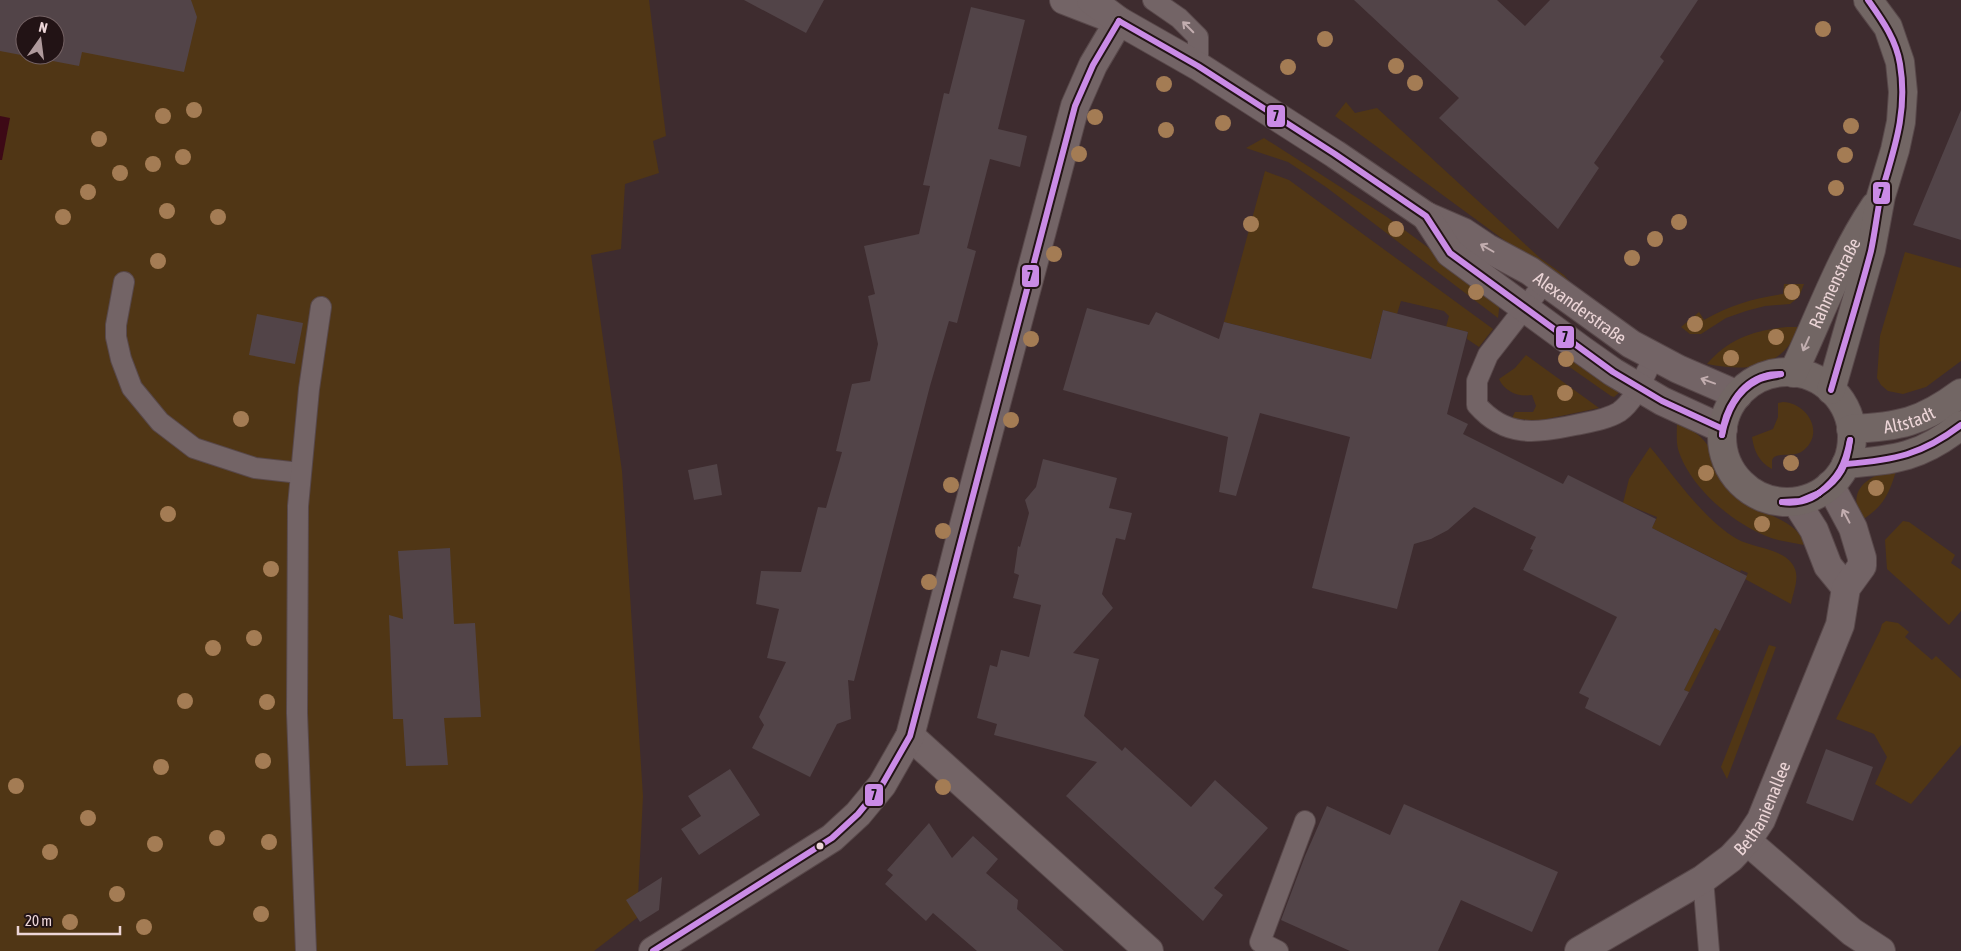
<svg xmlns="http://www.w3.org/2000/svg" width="1961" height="951" viewBox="0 0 1961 951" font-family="'Asap Condensed',sans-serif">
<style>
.green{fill:#503615;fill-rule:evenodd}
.water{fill:#3d0916}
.building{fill:#524448;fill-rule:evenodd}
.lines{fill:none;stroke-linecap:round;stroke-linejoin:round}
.service-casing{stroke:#58484a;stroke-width:22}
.minor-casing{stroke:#58484a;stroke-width:30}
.tertiary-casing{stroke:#58484a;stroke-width:30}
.secondary-casing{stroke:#58484a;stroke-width:30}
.service{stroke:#736466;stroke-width:20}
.minor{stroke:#736466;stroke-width:28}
.tertiary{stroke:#736466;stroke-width:28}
.secondary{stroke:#726664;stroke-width:28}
.bus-1-casing{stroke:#221315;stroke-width:10}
.bus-1{stroke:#ca8be6;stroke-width:6}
.tree{fill:#a47c54}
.oneway{stroke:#c2adaf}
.oneway2{stroke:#c1aeaf}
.bus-dot{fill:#ecd5d7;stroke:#221315;stroke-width:2}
.labels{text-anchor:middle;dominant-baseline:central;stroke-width:4;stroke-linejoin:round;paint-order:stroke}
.street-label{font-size:18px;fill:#ecd5d7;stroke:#221315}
.line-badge{stroke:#221315;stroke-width:2}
.pale-badge-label{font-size:14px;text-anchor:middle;font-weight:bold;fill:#111}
</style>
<rect width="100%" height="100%" fill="#3e2c2f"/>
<g class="green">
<path d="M0,0H649L666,136L653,141L659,173L625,184L621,249L591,255L622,471L643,796L637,918L594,951H0ZM25,25H55V55H25Z"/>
<path d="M1346,102L1355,113L1377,108L1540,258L1564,275L1570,282L1568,287L1335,116Z"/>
<path d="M1264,138L1387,217L1500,301L1498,318L1326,187L1288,162L1246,148Z"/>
<path d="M1265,171L1289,180L1493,329L1479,347L1467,339L1468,332L1446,327L1449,316L1444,311L1401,301L1397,314L1383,310L1356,417L1327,348L1224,322Z"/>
<path d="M1905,252L1961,268V361L1926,387L1903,394L1888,391L1881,385L1877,378L1880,336Z"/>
<path d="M1784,284H1804L1799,297L1790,304L1765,306L1746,311L1726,318L1701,334H1690L1681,327L1699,312L1704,320C1730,305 1754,298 1783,294Z"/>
<path d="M1787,327H1800C1781,369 1748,372 1707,364C1728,339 1755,330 1787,327Z"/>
<path d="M1564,351L1621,391L1614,397L1611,396L1561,361L1560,353Z"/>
<path d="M1526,355L1599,408L1537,421L1512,418L1515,412H1533L1536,406L1532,395C1518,397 1505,392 1499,379L1515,368Z"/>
<path d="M1783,402C1807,403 1825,432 1804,450C1794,458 1784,452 1774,457L1772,460V469C1759,462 1754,451 1752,437L1773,429L1778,417V403Z"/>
<path d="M1677,422C1690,429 1704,436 1711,451C1715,459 1716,468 1721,476C1731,495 1753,506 1771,515C1785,522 1801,529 1804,545C1791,542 1777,541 1766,536C1731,522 1689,486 1678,449C1676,441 1677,430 1677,422Z"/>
<path d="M1650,447C1675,477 1703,519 1737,539C1753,548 1786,549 1794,567C1800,578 1793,592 1791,604L1745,579L1748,573L1741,570L1740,572L1650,527L1654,524L1657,517L1623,503L1629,479Z"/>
<path d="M1897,468C1889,494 1884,506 1862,520C1845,488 1869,476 1897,468Z"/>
<path d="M1903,521L1909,522L1955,555L1951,563L1961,570V611L1949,625L1887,569L1885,540Z"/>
<path d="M1886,621L1898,623L1909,632L1905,637L1932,660L1936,656L1961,679V745L1911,804L1875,784L1887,757L1874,734L1836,719L1880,631L1882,624Z"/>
<path d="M1715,628L1720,631L1689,692L1684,690Z"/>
<path d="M1769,645L1776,647L1727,779L1721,767Z"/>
</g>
<path class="water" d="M0,116L10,118L2,160H0Z"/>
<g class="building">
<path d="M0,0H191L197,17L184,72L82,52L79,66L0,51ZM25,25H55V55H25Z"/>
<path d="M744,0H824L806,33Z"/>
<path d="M1354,0H1497L1525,26L1550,0H1698L1660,57L1664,61L1594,163L1599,168L1558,229L1439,118L1459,98Z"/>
<path d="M971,7L1025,20L998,129L1027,136L1020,167L990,159L967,248L976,251L957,323L949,321L930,386L854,681L848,680L851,719L837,724L810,777L752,748L764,725L759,717L786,662L767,658L779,609L756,604L761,571L801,572L818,507L826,508L842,452L836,451L852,384L870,381L878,344L868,296L875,294L864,246L919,234L930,186L923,185L944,93L949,94Z"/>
<path d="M1961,110V240L1913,225Z"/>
<path d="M1087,308L1149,325L1156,312L1219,339L1224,322L1371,359L1383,310L1468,332L1447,414L1468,424L1463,434L1563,484L1568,475L1656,519L1652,528L1747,576L1720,631L1715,628L1684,690L1689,692L1660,746L1585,708L1589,698L1579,693L1617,617L1523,570L1533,550L1530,549L1536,537L1474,507L1448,530L1431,539L1414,544L1397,609L1312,588L1350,437L1260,413L1236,496L1219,492L1228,437L1063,390Z"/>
<path d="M257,314L303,323L295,364L249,355Z"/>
<path d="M1043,459L1117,478L1109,508L1132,513L1125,540L1116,538L1102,594L1113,608L1073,653L1099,659L1084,716L1122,751L1125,747L1191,807L1215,780L1268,828L1214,888L1223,895L1203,921L1066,796L1097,762L994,735L997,724L977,718L990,665L997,667L1001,650L1029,657L1041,605L1013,598L1019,575L1014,573L1018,546L1020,547L1029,513L1025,500L1036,487Z"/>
<path d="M717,464L722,495L694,500L688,470Z"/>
<path d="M450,548L454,624L475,623L481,717L444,718L448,765L406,766L403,719H393L389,615L403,619L398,551Z"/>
<path d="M1826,749L1873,767L1853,821L1806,803Z"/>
<path d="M730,769L760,815L699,855L681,829L701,816L688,796Z"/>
<path d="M1404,804L1558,872L1532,932L1461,900L1438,951H1350L1281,920L1305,856L1327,806L1390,835Z"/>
<path d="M929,823L952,858L973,836L998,859L986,873L1018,900L1017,909L1064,951H977L933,913L926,921L885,884L893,875L887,870Z"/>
<path d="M662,877L659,910L640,922L626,900Z"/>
</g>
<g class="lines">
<defs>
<g id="service">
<path d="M1153,0L1179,18L1198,37V66"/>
<path d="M124,282L116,325V337L121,359L132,388L160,422L194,448L255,468L300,473"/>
<path d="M1545,282L1488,355L1477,381V405C1506,438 1535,433 1575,425C1589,422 1606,420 1619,412C1636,400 1644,375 1654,357"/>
<path d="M1703,879L1709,951"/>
<path d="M306,951L297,713L298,506L309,389L321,307"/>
<path d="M1278,951L1260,942L1305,821"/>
</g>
<g id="minor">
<path d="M1796,502L1814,530L1828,566L1846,588"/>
<path d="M910,736L1149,951"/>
<path d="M1747,841L1852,932L1881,951"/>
<path d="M653,951L832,838L858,814L882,785L910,736L960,540L1075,106L1093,65L1119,21"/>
<path id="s1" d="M1579,951L1703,879L1731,858L1747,841L1761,820L1840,625L1846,588L1862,566V558L1853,528L1830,485"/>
</g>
<g id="tertiary">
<path d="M1064,0L1108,17"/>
<path id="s2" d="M1091,0L1119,21L1198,66L1335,154L1426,216L1463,232L1487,248L1530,271L1631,344L1678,369L1738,395"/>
<path d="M1426,216L1450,253L1582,350L1613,372L1662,401L1723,429"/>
</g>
<g id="secondary">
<circle cx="1787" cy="437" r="65"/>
<path id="s3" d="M1793,373C1820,316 1840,258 1875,206"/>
<path d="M1831,390L1871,250L1881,196L1895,150L1901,122L1903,92L1900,62L1888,27L1868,0"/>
<path id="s4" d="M1851,429C1899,427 1922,422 1961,393"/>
<path d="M1846,464C1895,460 1922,457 1961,425"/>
</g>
</defs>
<use href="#service" class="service-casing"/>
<use href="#minor" class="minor-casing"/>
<use href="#tertiary" class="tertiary-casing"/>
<use href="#secondary" class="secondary-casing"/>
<use href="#service" class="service"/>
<use href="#minor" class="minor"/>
<use href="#tertiary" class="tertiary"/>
<use href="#secondary" class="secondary"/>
<defs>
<g id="bus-1">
<path d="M1119,21L1198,66L1335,154L1426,216L1450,253L1613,372L1662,401L1723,429"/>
<path d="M1831,390C1844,344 1859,297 1871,251C1875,232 1877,213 1881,194C1894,149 1908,112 1900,64C1896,39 1882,20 1868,0"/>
<path d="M1722,435C1724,411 1740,383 1765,376C1770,374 1776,374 1781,374"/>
<path d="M1722,435C1727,412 1736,391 1758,380C1764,377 1774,376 1781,374"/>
<path d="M1846,464C1894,460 1922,455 1961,425"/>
<path d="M1819,493C1839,477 1845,465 1850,440"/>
<path d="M1819,493C1841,479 1847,465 1850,440"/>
<path d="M1782,502L1800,501L1819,493"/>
<path d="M1782,502C1794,504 1810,501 1819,493"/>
<path d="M653,951L832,838L858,814L882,785L910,736L1075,106L1093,65L1119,21"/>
</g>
</defs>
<use href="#bus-1" class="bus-1-casing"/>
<use href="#bus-1" class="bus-1"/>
</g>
<g class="tree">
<circle cx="1823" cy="29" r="8"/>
<circle cx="1325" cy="39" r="8"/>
<circle cx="1396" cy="66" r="8"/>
<circle cx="1288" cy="67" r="8"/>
<circle cx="1415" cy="83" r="8"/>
<circle cx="1164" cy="84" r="8"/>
<circle cx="194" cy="110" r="8"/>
<circle cx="163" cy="116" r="8"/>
<circle cx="1095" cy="117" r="8"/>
<circle cx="1223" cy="123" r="8"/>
<circle cx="1851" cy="126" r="8"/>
<circle cx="1166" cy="130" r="8"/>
<circle cx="99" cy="139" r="8"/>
<circle cx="1079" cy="154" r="8"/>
<circle cx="1845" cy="155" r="8"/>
<circle cx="183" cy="157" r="8"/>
<circle cx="153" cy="164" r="8"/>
<circle cx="120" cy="173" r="8"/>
<circle cx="1836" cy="188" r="8"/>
<circle cx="88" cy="192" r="8"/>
<circle cx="167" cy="211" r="8"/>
<circle cx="63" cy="217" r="8"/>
<circle cx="218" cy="217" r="8"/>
<circle cx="1679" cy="222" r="8"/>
<circle cx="1251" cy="224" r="8"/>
<circle cx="1396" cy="229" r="8"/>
<circle cx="1655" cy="239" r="8"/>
<circle cx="1054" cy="254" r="8"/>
<circle cx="1632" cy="258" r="8"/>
<circle cx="158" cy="261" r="8"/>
<circle cx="1476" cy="292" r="8"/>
<circle cx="1792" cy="292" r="8"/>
<circle cx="1695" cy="324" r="8"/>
<circle cx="1776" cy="337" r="8"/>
<circle cx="1031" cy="339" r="8"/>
<circle cx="1731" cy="358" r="8"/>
<circle cx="1566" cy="359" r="8"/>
<circle cx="1565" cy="393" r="8"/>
<circle cx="241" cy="419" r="8"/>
<circle cx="1011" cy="420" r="8"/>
<circle cx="1791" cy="463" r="8"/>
<circle cx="1706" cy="473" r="8"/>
<circle cx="951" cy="485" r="8"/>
<circle cx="1876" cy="488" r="8"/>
<circle cx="168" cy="514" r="8"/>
<circle cx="1762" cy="524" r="8"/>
<circle cx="943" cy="531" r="8"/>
<circle cx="271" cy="569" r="8"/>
<circle cx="929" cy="582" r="8"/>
<circle cx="254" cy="638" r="8"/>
<circle cx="213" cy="648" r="8"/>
<circle cx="185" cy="701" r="8"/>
<circle cx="267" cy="702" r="8"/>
<circle cx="263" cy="761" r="8"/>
<circle cx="161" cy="767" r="8"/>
<circle cx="16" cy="786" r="8"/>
<circle cx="943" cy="787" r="8"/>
<circle cx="88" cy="818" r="8"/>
<circle cx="217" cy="838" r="8"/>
<circle cx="269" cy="842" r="8"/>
<circle cx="155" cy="844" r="8"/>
<circle cx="50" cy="852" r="8"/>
<circle cx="117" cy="894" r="8"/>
<circle cx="261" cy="914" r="8"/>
<circle cx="70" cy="922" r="8"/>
<circle cx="144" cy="927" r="8"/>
</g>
<defs><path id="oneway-shaft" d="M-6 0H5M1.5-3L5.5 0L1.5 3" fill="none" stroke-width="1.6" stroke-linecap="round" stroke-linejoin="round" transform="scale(1.25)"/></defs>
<g class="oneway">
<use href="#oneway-shaft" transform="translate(1188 27) rotate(-135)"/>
<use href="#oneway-shaft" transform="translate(1487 248) rotate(-150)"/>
<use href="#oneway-shaft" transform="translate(1708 381) rotate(-160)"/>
<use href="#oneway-shaft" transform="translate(1846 516) rotate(-118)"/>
</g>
<use class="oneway2" href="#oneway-shaft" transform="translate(1806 344) rotate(114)"/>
<circle class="bus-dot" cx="820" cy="846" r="4.5"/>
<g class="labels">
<g class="street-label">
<text stroke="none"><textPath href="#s3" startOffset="99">Rahmenstraße</textPath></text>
<text stroke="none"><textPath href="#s2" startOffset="579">Alexanderstraße</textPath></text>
<text stroke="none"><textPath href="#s4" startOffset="59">Altstadt</textPath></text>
<text stroke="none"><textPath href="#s1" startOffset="238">Bethanienallee</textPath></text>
</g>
</g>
<g class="line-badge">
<rect x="1266" y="104" width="20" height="24" rx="5" fill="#ca8be6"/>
<rect x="1872" y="181" width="19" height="24" rx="5" fill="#ca8be6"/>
<rect x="1021" y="264" width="19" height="24" rx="5" fill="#ca8be6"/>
<rect x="1555" y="325" width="20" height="24" rx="5" fill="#ca8be6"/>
<rect x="864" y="783" width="20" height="24" rx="5" fill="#ca8be6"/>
</g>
<g class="pale-badge-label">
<text x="1276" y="121">7</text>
<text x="1881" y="198">7</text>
<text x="1030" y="281">7</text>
<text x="1565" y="342">7</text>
<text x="874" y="800">7</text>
</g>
<g transform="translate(40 40) rotate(14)"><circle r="24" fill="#221315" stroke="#736163"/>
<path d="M0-4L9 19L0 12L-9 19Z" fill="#af9a9c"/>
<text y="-8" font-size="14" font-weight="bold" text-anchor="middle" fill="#ecd5d7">N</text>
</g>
<path d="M18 926v8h102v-8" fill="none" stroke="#ecd5d7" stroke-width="2.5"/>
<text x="25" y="926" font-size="15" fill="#ecd5d7" stroke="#221315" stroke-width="4" paint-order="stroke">20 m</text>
</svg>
